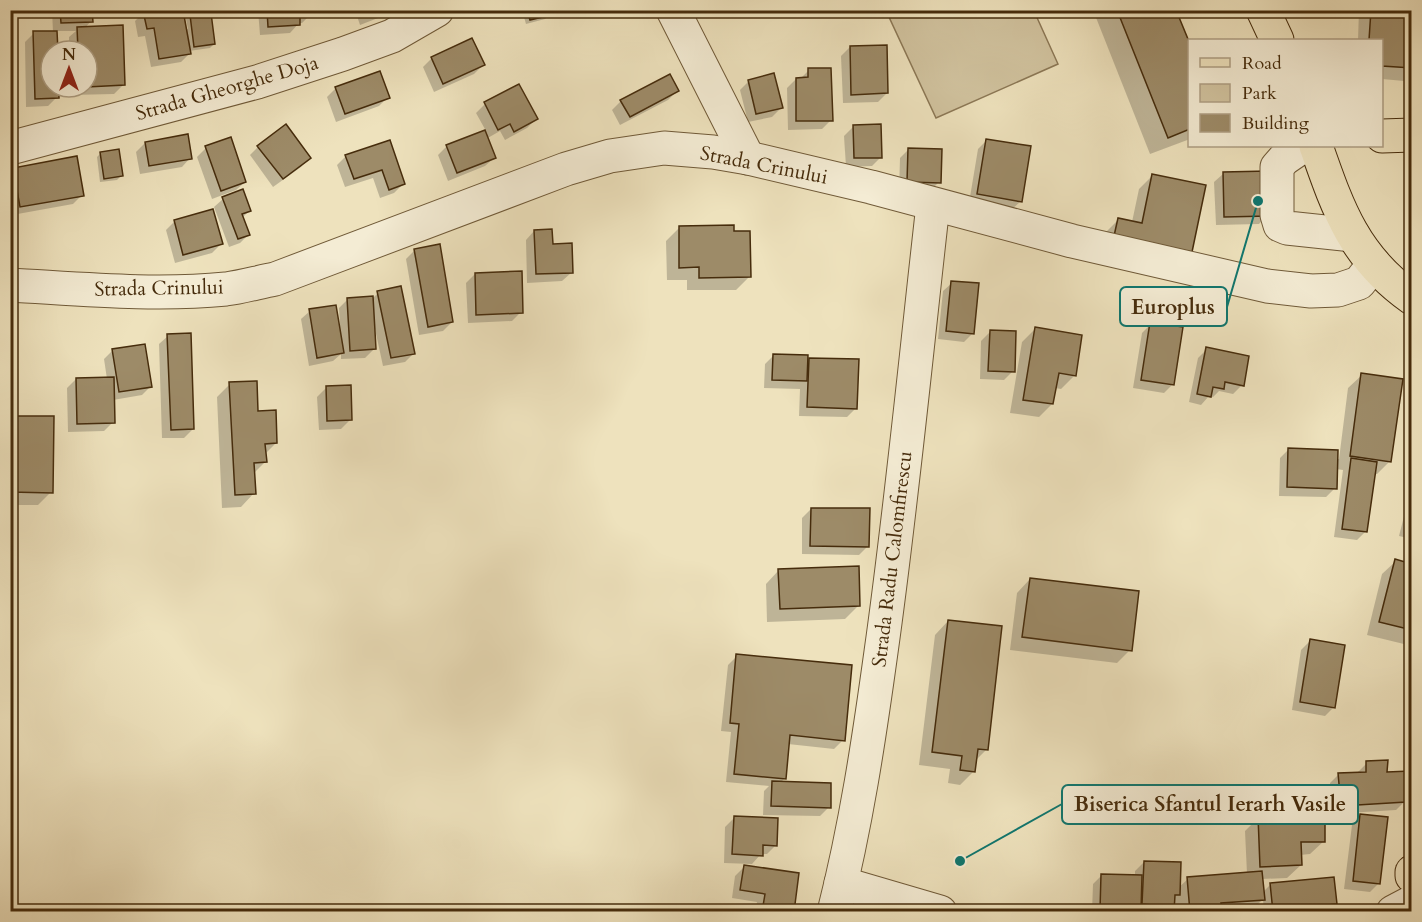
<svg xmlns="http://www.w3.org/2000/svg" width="1422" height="922" viewBox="0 0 1422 922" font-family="Cardo,serif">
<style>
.green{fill:#d1c39f;stroke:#8c7856;stroke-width:1.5}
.shadow{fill:#0003;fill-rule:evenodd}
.building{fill:#9d8b68;stroke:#462c0c;stroke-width:1.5}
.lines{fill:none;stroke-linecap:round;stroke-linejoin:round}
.minor-casing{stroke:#705a38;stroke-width:35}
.major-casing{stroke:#462c0c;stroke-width:35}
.minor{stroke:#f4ecd4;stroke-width:33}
.major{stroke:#eee2bd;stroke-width:33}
.labels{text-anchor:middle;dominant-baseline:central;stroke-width:6;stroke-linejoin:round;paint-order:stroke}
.street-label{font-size:20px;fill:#462c0c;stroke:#f4ecd4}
.leader{fill:none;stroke:#0f766e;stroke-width:2}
.callout-dot{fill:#0f766e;stroke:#f4ecd4;stroke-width:2}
.callout{fill:#f4ecd4;stroke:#0f766e;stroke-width:2}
.callout-label{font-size:21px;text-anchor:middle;font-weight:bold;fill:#462c0c}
</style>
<rect width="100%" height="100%" fill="#eee2bd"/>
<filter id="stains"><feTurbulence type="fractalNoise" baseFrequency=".00333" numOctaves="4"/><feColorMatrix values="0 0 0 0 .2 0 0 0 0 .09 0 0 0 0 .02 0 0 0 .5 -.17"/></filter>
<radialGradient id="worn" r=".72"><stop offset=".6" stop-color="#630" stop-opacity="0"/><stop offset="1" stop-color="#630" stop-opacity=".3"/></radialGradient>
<path class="green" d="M902,11H1034L1058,64L936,118L889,17Z"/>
<g class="shadow">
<path d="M52,10H91V21L85,28L123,85L114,94L71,95V87H87V51H69V37L76,31H56V51H51V87H57V97L48,106L26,107L25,42L34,33L53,32Z"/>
<path d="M154,10H210L206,15L214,44L210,48L189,51L190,53L181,62L151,67L145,36L138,37L135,21L144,12ZM183,19H186L188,29L185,30Z"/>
<path d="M235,10H256L251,15H235Z"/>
<path d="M258,10H311V14L302,23H299L290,33L260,35Z"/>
<path d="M328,10H347L344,13L329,16Z"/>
<path d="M355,10H385L378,18L360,25Z"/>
<path d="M522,10H548L549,15L545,19L526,24Z"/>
<path d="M1093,10H1174L1190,48V139L1150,154Z"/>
<path d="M1359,10H1412V73L1404,81L1382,79V40H1358Z"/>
<path d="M471,40L483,65L474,74L434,92L423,67L431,59Z"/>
<path d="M850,47L887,93L878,102L843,103L841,56Z"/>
<path d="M809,70L831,120L822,129L788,130L787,88L796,79H800Z"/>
<path d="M749,81L781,108L772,117L748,122L740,90Z"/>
<path d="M518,86L536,119L527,128L505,140L500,131L486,139L494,158L485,166L448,181L438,155L447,146L486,131L476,113L485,104Z"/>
<path d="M336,88L388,97L379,106L336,122L327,97Z"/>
<path d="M677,91L668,100L620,125L612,110L621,101Z"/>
<path d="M853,127L881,157L872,166L846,167L844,136Z"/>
<path d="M987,140L1020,202L1011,210L969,203L978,149Z"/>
<path d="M389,142L403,184L394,193L380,198L373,178L345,187L337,165L346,156Z"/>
<path d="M145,143L190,158L182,167L140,174L136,152Z"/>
<path d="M258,147L309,158L301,167L273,187L250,155Z"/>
<path d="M206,148L245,182L236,190L212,199L197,157Z"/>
<path d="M909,149L939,182L930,191L899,190L900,158Z"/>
<path d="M101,153L121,176L117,180L100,182L97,157Z"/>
<path d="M14,169L82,195L73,204L12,215L10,172Z"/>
<path d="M1223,174L1267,215L1259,224L1216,225L1214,182Z"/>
<path d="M1152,176L1191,252L1105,233L1118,220L1132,222L1139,189Z"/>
<path d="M223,199L249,211L242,218L249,234L240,243L229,247L214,207Z"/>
<path d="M175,221L221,244L212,253L175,263L166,230Z"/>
<path d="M680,227L733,233L749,277L736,290H687V280H667L666,241Z"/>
<path d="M534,231L551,245L571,273L562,281L527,283L526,240Z"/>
<path d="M415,250L452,322L443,331L419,335L406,259Z"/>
<path d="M475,274L521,312L512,321L468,323L466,283Z"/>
<path d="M952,283L973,333L964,342L938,339L943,291Z"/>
<path d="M378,293L414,353L405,362L383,366L375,329H373L374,349L365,358L341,359V354L333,361L309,366L301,319L310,311L338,325H340L339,308L348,299L373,298Z"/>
<path d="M1151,324L1173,384L1164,393L1133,388L1142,333Z"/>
<path d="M1035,329L1074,376L1061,389L1055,388L1052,404L1039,417L1010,413L1022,342Z"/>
<path d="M990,332L1013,371L1004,380L980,379L981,341Z"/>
<path d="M168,336L193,429L184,438H162L159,344Z"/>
<path d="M1207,349L1242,385L1233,394L1219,391L1213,397L1209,396L1201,405L1189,402L1198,358Z"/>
<path d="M113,350L150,387L142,395L113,400V422L104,431L68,432L67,388L76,379H107L104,359Z"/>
<path d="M774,355L806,359L857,361L856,408L847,417L799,416L800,389L764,388L765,364Z"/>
<path d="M1362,375L1390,461L1377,474H1374L1366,531L1357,540L1334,537L1343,470L1336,469L1335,488L1326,497L1279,496L1280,458L1289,449L1339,459L1348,388Z"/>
<path d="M230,384L257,413L276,443L265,454V462L253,474L254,493L241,507L222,508L217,397Z"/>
<path d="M326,388L350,420L341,429L319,430L317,397Z"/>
<path d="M14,417L51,492L38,505H10V421Z"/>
<path d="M1412,495V539L1399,536L1409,497Z"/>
<path d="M811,509L868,546L859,555L802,554V518Z"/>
<path d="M1396,561L1412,565V646L1367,635L1382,574Z"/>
<path d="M779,570L859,605L845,619L767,622L766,584Z"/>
<path d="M1030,579L1130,650L1117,663L1010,650L1017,593Z"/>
<path d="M948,621L986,750L975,761L974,771L960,785L948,783L950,769L919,765L935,635Z"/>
<path d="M1310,641L1334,707L1325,716L1292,710L1301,650Z"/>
<path d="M737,656L843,740L834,749L788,744L785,778L780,783L829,807L820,816L763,815L764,791L769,786L726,782L731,732L721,731L728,665Z"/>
<path d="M1367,763L1386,774L1405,801L1396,810L1332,814L1330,783L1339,774H1358V772Z"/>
<path d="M1361,816L1379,883L1370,892L1344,889L1352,825Z"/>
<path d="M1259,817L1324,841L1310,854L1300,855L1301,865L1287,878L1261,879L1262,893L1271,884L1335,903L1327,912H1264L1263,899L1250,912H1176L1175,902H1173V912H1092L1093,884L1102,875L1135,876V871L1144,862L1178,888L1188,879L1247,874L1245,831Z"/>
<path d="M734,818L776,845L767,854H761L752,864L724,863L725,827Z"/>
<path d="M744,867L792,912H755L757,902L732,898L735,876Z"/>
</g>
<g class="building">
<path d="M60,10H92L93,22L61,23Z"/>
<path d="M183,10L191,54L159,59L154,28L147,29L143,11Z"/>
<path d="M267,10H312L313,15H300V25L268,27Z"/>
<path d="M367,10H386L369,17Z"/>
<path d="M527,10H550L551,15L530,20Z"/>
<path d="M1117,10H1176L1190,44V129L1168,138Z"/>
<path d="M1371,10H1412V68L1382,66V40H1369Z"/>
<path d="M211,13L215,44L194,47L190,15Z"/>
<path d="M123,25L125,85L87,87V51H78L77,27Z"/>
<path d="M33,31H57L58,51H51V87H59V98L35,99Z"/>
<path d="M472,38L485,65L443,84L431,57Z"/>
<path d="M887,45L888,93L851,95L850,46Z"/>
<path d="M808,68H831L833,121H796V78L808,77Z"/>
<path d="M380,71L390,98L345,114L335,87Z"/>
<path d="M774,73L783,108L756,114L748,80Z"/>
<path d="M670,74L679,91L630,117L620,100Z"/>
<path d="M519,84L538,119L514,132L510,124L498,130L484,102Z"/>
<path d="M286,124L311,158L283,179L257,146Z"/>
<path d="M881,124L882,158H854L853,125Z"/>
<path d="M485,130L496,158L457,173L446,145Z"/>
<path d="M188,134L192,159L149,166L145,142Z"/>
<path d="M231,137L246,182L221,191L205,146Z"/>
<path d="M986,139L1031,146L1022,202L977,194Z"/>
<path d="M390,140L405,184L389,190L382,170L354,179L345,155Z"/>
<path d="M908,148L942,149L941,183L907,182Z"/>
<path d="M119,149L123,176L104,179L100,152Z"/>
<path d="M77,156L84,196L20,207L13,168Z"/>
<path d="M1268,171L1269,216L1224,217L1223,172Z"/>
<path d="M1152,174L1206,185L1192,252L1114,236L1118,218L1142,223Z"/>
<path d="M243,189L251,211L242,214L250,235L238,239L222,197Z"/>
<path d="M213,209L223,244L183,255L174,220Z"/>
<path d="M734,225V231H750L751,277L699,278V267L679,268V226Z"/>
<path d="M552,229L553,244L572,243L573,273L536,274L534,230Z"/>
<path d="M440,244L453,322L428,327L414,249Z"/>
<path d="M522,271L523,313L476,315L475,273Z"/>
<path d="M951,281L979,283L974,334L946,331Z"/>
<path d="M401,286L415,354L391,358L377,291Z"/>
<path d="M373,296L376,349L350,351L347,298Z"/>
<path d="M336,305L344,353L317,358L309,309Z"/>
<path d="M1150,322L1183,327L1174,385L1141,380Z"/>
<path d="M1035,327L1082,335L1076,376L1059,373L1053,404L1023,400Z"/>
<path d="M990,330L1016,331L1015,372L988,371Z"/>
<path d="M191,333L194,429L171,430L167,334Z"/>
<path d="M145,344L152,387L119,392L112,349Z"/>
<path d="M1206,347L1249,356L1244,386L1225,382L1224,389L1213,387L1211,397L1197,394Z"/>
<path d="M773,354L808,355L807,381L772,380Z"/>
<path d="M809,358L859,359L857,409L807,407Z"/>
<path d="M1361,373L1403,379L1391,462L1350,456Z"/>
<path d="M114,377L115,423L77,424L76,378Z"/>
<path d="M257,381L258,411L276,410L277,443L265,444L267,462L254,463L256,494L235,495L229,382Z"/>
<path d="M351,385L352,420L327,421L326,386Z"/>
<path d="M14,416H54L53,493L10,492V425H14Z"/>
<path d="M1288,448L1338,450L1337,489L1287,487Z"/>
<path d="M1351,458L1377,462L1367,532L1342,529Z"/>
<path d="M811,508H870L869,547L810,546Z"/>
<path d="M1395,559L1412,564V630L1379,622Z"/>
<path d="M859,566L860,606L780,609L778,569Z"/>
<path d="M1030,578L1139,591L1132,651L1022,637Z"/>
<path d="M948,620L1002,626L988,750L978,749L975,772L960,770L962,756L932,752Z"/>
<path d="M1310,639L1345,645L1335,708L1300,702Z"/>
<path d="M736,654L852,665L845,741L790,735L786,779L734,774L739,724L730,723Z"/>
<path d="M1388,760L1387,772L1410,771L1406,802L1341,806L1338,773L1366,772V761Z"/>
<path d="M772,781L831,783V808L771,806Z"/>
<path d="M1325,814V842H1301L1302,865L1260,867L1258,816Z"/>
<path d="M1360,814L1388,817L1380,884L1353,881Z"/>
<path d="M734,816L778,818L777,846L763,845V856L732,854Z"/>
<path d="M1144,861L1181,862L1180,895H1175L1174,912H1152V905L1142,904Z"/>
<path d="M744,865L799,873L794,912H762L765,894L740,890Z"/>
<path d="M1262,871L1265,900L1221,903L1222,912H1190L1187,877Z"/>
<path d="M1101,874L1142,875L1141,911L1100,910Z"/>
<path d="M1334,877L1337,904L1307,907V912H1273L1270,883Z"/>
</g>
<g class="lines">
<defs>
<g id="minor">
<path d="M673,10L748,158"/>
<path d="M1303,146L1284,159L1277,167V215L1280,225L1287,228L1353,235"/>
<path d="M10,148L257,82L343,54L392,36L437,10"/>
<path d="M10,285C82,289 154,296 226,289C242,287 259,282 275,279L566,169L610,156L664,148L713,152L748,158L871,187L1072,241L1267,286L1311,291L1338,290L1359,283L1374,264"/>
<path d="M841,883L940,912"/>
<path d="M834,912C856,826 869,739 881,652C902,503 916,354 933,205"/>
<path d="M1393,912L1412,902"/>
</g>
<g id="major">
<path d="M1263,10L1277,40"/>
<path d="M1382,136L1412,135"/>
<path d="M1316,146C1338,209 1354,257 1412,298"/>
<path d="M1412,872V876"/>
</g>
</defs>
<use href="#minor" class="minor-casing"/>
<use href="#major" class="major-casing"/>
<use href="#minor" class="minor"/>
<use href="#major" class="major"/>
</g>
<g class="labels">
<g class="street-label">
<text transform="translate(227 88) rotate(-16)">Strada Gheorghe Doja</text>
<text transform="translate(764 165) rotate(11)">Strada Crinului</text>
<text transform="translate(159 288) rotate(-1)">Strada Crinului</text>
<text transform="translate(892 559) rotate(-83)">Strada Radu Calomfirescu</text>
</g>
</g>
<path class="leader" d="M1258 201L1227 307M960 861L1062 804"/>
<g class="callout-dot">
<circle cx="1258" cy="201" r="6"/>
<circle cx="960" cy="861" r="6"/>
</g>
<g class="callout">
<rect x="1120" y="287" width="107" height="39" rx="6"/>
<rect x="1062" y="785" width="296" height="39" rx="6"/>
</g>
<g class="callout-label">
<text x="1173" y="314">Europlus</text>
<text x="1210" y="811">Biserica Sfantul Ierarh Vasile</text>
</g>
<rect width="1422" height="922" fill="none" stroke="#eee2bd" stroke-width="36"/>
<rect x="12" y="12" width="1398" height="898" fill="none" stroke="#462c0c" stroke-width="3"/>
<rect x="18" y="18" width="1386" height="886" fill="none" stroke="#462c0c" stroke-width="1.5"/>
<rect x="1188" y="39" width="195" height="108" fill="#f4ecd4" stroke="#ae9f84" stroke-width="1.5"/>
<rect x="1200" y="58" width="30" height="9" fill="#eee2bd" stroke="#ae9f84" stroke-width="1.5"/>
<text x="1242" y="69" font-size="18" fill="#462c0c">Road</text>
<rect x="1200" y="84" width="30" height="18" fill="#d1c39f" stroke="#ae9f84" stroke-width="1.5"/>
<text x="1242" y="99" font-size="18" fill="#462c0c">Park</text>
<rect x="1200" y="114" width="30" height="18" fill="#9d8b68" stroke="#ae9f84" stroke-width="1.5"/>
<text x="1242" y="129" font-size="18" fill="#462c0c">Building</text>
<g transform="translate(69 69)"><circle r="28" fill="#f4ecd4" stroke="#ae9f84" stroke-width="1.5"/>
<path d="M0-4.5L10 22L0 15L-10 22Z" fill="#8f2418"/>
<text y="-9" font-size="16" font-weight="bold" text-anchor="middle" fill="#462c0c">N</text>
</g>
<rect width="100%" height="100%" filter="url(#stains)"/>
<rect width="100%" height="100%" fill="url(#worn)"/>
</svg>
